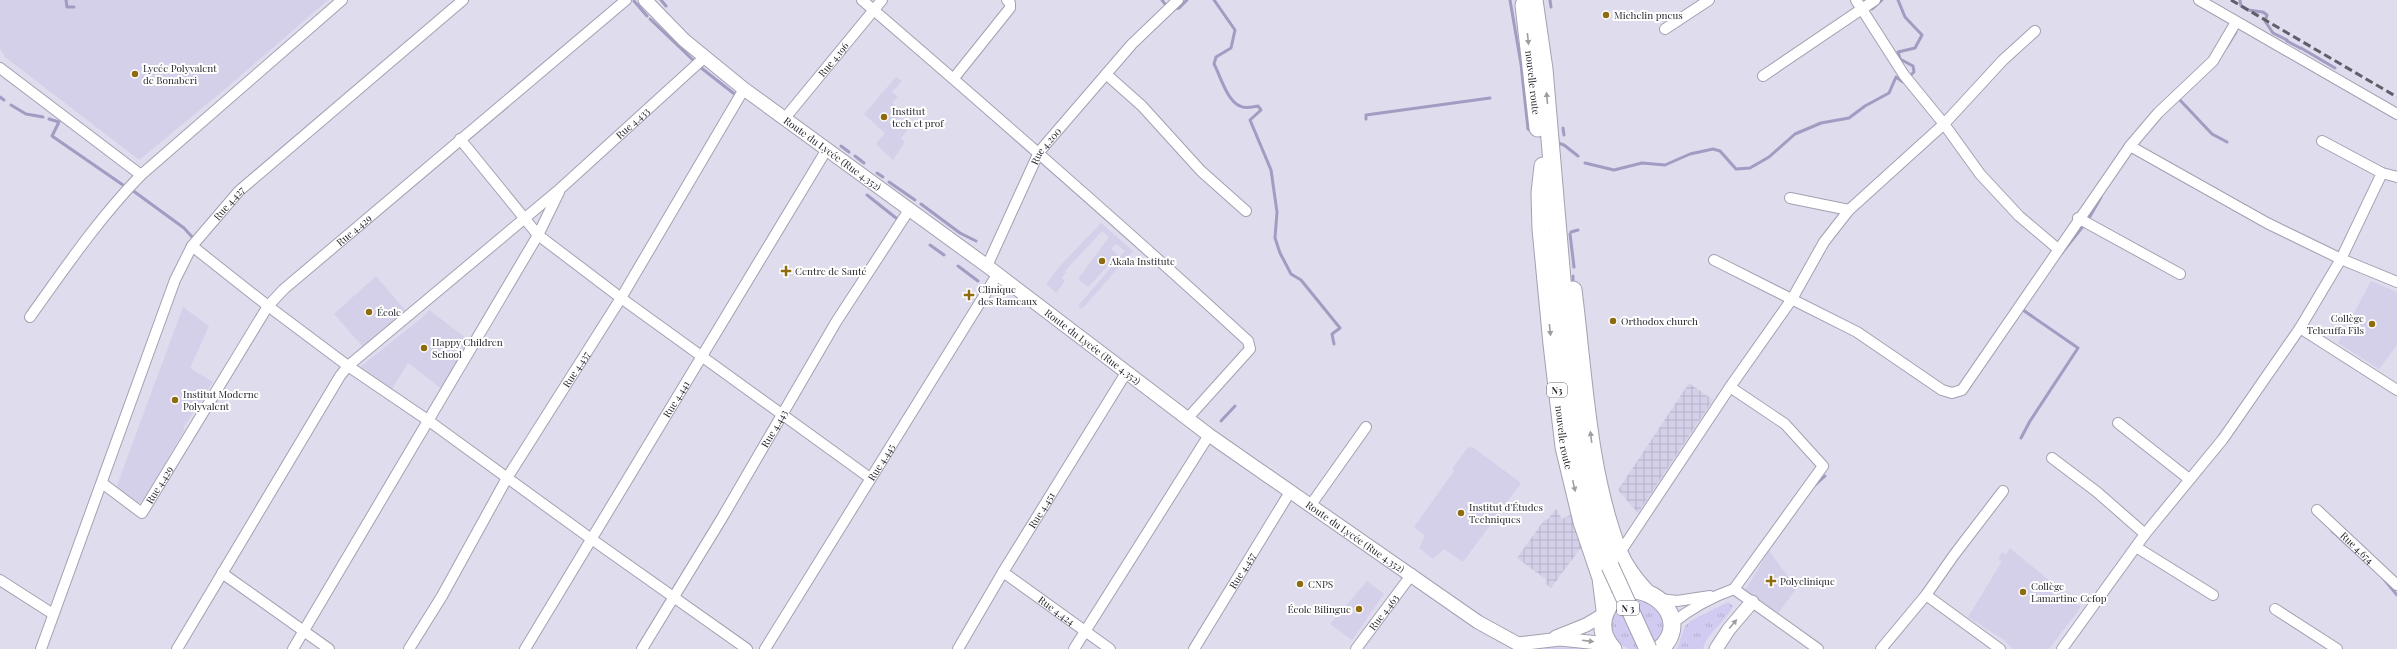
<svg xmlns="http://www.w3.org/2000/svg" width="2397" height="649" viewBox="0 0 2397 649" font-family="'Playfair Display',serif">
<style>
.built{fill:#d5d0e9}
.industrial{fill:url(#industrial-grid)}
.grass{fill:url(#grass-tufts)}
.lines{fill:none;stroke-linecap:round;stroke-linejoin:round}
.stream{stroke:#a39bc1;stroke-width:3}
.street-casing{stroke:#a3a0b1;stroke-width:12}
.secondary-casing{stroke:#a3a0b1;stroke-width:15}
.highway-casing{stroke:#a3a0b1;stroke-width:19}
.street{stroke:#fff;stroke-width:10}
.secondary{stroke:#fff;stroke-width:13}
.highway{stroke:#fff;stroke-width:17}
.rail{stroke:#605e68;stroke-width:3;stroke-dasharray:8 4;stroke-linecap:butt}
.highway-bridge-casing{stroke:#a3a0b1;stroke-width:19;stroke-linecap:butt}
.highway-bridge{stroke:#fff;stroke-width:17}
.oneway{fill:#9e9da0}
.poi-dot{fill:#8f6b0f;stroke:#fff;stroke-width:1.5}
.labels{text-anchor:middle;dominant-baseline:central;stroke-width:4;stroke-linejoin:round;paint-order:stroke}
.shield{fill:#fff;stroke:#68676c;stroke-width:1}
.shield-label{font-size:9px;font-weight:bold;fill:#27262d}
.poi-label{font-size:10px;fill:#27262d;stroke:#fff;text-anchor:start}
.street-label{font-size:10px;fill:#27262d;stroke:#fff}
</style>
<defs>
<pattern id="industrial-grid" width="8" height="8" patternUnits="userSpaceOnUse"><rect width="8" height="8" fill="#d5d0e9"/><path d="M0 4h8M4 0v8" fill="none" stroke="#b7b2c8"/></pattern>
<pattern id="grass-tufts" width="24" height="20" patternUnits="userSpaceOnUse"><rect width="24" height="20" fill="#d2cbf1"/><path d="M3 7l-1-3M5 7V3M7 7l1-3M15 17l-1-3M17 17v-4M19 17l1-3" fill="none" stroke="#b4aecf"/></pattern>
</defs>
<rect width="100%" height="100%" fill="#dfdcee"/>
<g class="built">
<path d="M0,0H328L224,90L139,160L5,57L0,49Z"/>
<path d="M896,77L902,81L892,92L898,97L892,103L903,113L896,121L908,130L901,138L905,142L893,160L876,144L885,133L864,114Z"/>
<path d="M1101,223L1133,251L1082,309L1078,306L1125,251L1116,244L1111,249L1118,255L1088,287L1078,279L1109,237L1102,231L1065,271L1066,272L1062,278L1065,281L1056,293L1046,284L1059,267Z"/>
<path d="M376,276L405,310L363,347L334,314Z"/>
<path d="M2371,281L2397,292V345L2379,369L2338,343Z"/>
<path d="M183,307L209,326L190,368L213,382L183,428L185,429L147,494L139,504L116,488Z"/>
<path d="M429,310L470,341L442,389L408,363L392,389L360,367L423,317Z"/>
<path d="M1468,447L1474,448L1521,483L1463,562L1444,549L1433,559L1419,548L1425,536L1414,527L1454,471L1452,469Z"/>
<path d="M2010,548L2081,607L2049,649H2013L2004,640L1968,617L2002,561L1998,559L2002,552L2006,554Z"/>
<path d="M1769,551L1797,588L1776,616L1744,592Z"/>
<path d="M1367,581L1384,594L1352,640L1330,624Z"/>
</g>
<g class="industrial">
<path d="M1689,383L1713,400L1638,513L1618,490Z"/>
<path d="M1556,509L1562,519L1572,514L1583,545L1551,588L1545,583L1547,580L1517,558L1545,519L1547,520Z"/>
</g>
<g class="grass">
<circle cx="1637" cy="624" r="26"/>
<path d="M1728,602L1733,606C1726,622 1707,632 1703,649H1677L1685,626L1692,620Z"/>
<path d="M1549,647L1592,649H1544Z"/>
</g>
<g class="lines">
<g class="stream">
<path d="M66,0L67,7H74"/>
<path d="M661,0L666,6"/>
<path d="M1162,0L1167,7"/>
<path d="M1214,0L1235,30L1231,48L1216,57L1214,64C1220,75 1227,101 1240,106C1245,109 1252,107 1258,106L1261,110L1250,120L1271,170L1277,212L1275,238L1280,253L1291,274L1301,280L1340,328L1332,334L1334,344"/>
<path d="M1510,0L1521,64L1528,129L1533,132"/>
<path d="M1550,0L1551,7"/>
<path d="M2240,0L2241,6L2248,10"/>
<path d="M634,1L647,16"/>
<path d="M1172,9L1179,8L1187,0"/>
<path d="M1872,9L1882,0"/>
<path d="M2248,10L2262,12"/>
<path d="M2263,12L2267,15L2265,21L2273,33L2287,40"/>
<path d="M650,19L693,60"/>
<path d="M2287,41L2300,48"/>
<path d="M2226,48L2236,32"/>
<path d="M2301,48L2335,68"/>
<path d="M700,67L737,96"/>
<path d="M0,97L4,100"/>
<path d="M2180,97L2179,99L2212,134L2227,142"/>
<path d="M11,105L26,114L43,117"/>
<path d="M49,119L59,122L52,136L123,185"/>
<path d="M1366,119V115L1490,98"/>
<path d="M1563,128L1564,135"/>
<path d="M1555,142L1564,145L1578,156"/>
<path d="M841,146L849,152"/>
<path d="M855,156L864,163"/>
<path d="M1585,163L1614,170L1642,163L1665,165L1690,154L1713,149L1720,151L1736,169L1750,168L1769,157L1795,134L1821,123L1849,118L1865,106L1889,93L1896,77L1903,82L1914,72L1913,66L1900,59L1898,52L1915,48L1922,35L1905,17L1898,0"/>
<path d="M877,173L883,177"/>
<path d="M889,182L915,200"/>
<path d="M132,190L184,228L194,239"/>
<path d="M867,195L896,218"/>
<path d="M921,204L960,233L976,241"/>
<path d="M2088,220L2101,197"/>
<path d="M1571,232L1578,230"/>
<path d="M1570,234L1574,267"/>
<path d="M930,245L944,255"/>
<path d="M2061,254L2084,225"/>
<path d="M958,266L978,281"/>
<path d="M1573,276V286"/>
<path d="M1221,421L1235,406"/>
<path d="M2021,438L2030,421L2078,348L2023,310"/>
<path d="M1814,486L1825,476"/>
<path d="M2332,531L2367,563"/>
<path d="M2383,578L2397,595"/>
</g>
<defs>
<g id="street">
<path d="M862,0C992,112 1122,225 1248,341L1250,349L1187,419"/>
<path d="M1856,0L1904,75L1944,124L1980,174L2019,216L2058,249"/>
<path d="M2199,0L2397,114"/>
<path d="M1665,29L1709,0"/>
<path d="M0,68L141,175"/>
<path d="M1106,74L1142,106L1201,171L1246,211"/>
<path d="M1763,76L1875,0"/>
<path d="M954,78L1010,8V3L1007,0"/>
<path id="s1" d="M785,118L882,0"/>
<path d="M460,139L538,235L621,298L870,478"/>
<path d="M2322,141L2382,173L2397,177"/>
<path d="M2130,146L2267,223L2341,259L2397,282"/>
<path d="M1790,198L1849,210"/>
<path d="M2078,218L2180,274"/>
<path d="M192,246L268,306L348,366L429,421L590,538L747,649"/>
<path d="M1714,260L1857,332L1942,390L1952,393L1962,390L2130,146L2158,113L2213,61L2236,22"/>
<path id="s2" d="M987,266L1039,152L1132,44L1178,0"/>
<path d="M30,317C65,268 99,218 141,175L342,0"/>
<path d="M2300,328L2397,390"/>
<path d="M2118,423L2189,479"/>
<path d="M2052,458L2097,492L2145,534"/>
<path id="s3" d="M102,483L142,513L268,306L284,289L626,0"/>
<path d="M1310,506L1366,427"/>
<path id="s4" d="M2317,510L2397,585"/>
<path d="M2136,547L2213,595"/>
<path d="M1619,554L1730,387L1792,299L1824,242L1849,210L1944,124L2003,60L2035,31"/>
<path id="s5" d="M1003,572L1110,649"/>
<path d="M222,573L329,649"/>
<path d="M0,580L53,614"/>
<path d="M1734,589L1818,649"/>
<path d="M1926,595L1954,555L2003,491"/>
<path d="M1660,599L1677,601L1710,596"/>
<path d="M2275,609L2337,649"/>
<path d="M1671,624C1690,609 1711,597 1734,589L1823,466L1785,424L1730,387"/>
<path id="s6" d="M41,649L175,280L192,246L239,191L463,0"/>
<path id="s7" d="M177,649L340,376L348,366L561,188L705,57"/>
<path d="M293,649L538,235L559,192"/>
<path id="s8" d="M409,649L442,596L507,478L621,298L744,89"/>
<path id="s9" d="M525,649L827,149"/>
<path id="s10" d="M642,649L722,518L836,322L909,210"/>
<path id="s11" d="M765,649L997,275"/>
<path id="s12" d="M958,649L1003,572L1126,373"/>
<path d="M1074,649L1209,435"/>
<path id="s13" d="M1194,649L1290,492"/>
<path id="s14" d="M1356,649L1412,574"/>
<path d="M1881,649L1926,595L2000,649"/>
<path d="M2062,649L2145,534L2223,439L2300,328L2341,259L2382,173"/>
</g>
<g id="secondary">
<path id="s15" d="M645,0L684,40L744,89L987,266L1209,435L1478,622L1518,644L1560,639L1608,644"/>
<path d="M1556,637L1586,625L1603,615"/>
<path d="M1716,649L1729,629L1752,602"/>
</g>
<g id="highway">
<path d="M1534,0L1544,69L1564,303L1563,318L1576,434L1588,486L1610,566"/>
<path id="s16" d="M1524,5L1538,128"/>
<path id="s17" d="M1543,166L1540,193L1541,229L1552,344L1564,447L1582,522L1601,578L1605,610"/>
<path d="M1573,290C1584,375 1587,472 1619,553C1625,567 1634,579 1645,591"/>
<path d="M1633,590C1664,592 1687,625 1660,649"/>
<path d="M1612,601C1600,617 1599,634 1613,649"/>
</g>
</defs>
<use href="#street" class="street-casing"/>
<use href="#secondary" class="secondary-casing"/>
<use href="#highway" class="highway-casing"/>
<use href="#street" class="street"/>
<use href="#secondary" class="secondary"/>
<use href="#highway" class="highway"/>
<path class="rail" d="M2231,0L2397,97"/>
<defs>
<path id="highway-bridge" d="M1610,566L1648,649"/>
</defs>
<use href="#highway-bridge" class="highway-bridge-casing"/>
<use href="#highway-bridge" class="highway-bridge"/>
</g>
<defs><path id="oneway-solid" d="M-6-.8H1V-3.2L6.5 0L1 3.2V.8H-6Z"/></defs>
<g class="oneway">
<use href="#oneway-solid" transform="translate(1528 39) rotate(84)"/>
<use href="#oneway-solid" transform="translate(1547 98) rotate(-95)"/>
<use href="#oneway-solid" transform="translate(1550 330) rotate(84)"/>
<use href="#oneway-solid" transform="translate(1591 437) rotate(-97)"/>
<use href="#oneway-solid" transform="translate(1574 486) rotate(77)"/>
<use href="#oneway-solid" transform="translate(1733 624) rotate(-50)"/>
<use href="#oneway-solid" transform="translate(1588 641) rotate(7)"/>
</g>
<g class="poi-dot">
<circle cx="1606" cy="15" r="4"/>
<circle cx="135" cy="74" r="4"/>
<circle cx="884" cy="117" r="4"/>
<circle cx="1102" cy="261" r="4"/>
<path d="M784 265h4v4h4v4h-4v4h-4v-4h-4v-4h4z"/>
<path d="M967 289h4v4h4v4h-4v4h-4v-4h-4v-4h4z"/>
<circle cx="369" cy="312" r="4"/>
<circle cx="1613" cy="321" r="4"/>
<circle cx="2372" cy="324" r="4"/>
<circle cx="424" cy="348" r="4"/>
<circle cx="175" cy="400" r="4"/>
<circle cx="1461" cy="513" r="4"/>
<path d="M1769 575h4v4h4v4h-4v4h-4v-4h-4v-4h4z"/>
<circle cx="1300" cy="584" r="4"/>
<circle cx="2023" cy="592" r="4"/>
<circle cx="1359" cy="609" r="4"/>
</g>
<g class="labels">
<g class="shield">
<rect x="1547" y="383" width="20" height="14" rx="3"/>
<rect x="1617" y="601" width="22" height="14" rx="3"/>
</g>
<g class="shield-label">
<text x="1557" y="390">N3</text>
<text x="1628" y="608">N 3</text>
</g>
<g class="poi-label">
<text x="1614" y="15">Michelin pneus</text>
<text x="143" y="68">Lycée Polyvalent<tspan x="143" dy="12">de Bonaberi</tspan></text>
<text x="892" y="111">Institut<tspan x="892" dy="12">tech et prof</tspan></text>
<text x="1110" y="261">Akala Institute</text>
<text x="795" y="271">Centre de Santé</text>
<text x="978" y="289">Clinique<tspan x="978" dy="12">des Rameaux</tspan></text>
<text x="377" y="312">École</text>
<text x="2364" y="318" text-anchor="end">Collège<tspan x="2364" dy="12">Tcheuffa Fils</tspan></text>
<text x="1621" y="321">Orthodox church</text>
<text x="432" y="342">Happy Children<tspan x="432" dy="12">School</tspan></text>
<text x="183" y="394">Institut Moderne<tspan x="183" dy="12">Polyvalent</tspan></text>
<text x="1469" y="507">Institut d'Études<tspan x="1469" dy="12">Techniques</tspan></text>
<text x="1780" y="581">Polyclinique</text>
<text x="1308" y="584">CNPS</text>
<text x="2031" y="586">Collège<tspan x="2031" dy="12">Lamartine Cefop</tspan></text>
<text x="1351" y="609" text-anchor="end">École Bilingue</text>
</g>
<g class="street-label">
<text stroke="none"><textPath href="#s1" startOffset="76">Rue 4.196</textPath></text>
<text stroke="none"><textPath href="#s16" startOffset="78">nouvelle route</textPath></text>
<text stroke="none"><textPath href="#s7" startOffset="705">Rue 4.433</textPath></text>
<text stroke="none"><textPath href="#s2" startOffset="134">Rue 4.200</textPath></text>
<text stroke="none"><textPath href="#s15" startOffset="243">Route du Lycée (Rue 4.352)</textPath></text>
<text stroke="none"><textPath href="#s6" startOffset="487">Rue 4.427</textPath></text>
<text stroke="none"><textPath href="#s3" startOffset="407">Rue 4.429</textPath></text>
<text stroke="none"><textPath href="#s15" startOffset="567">Route du Lycée (Rue 4.352)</textPath></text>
<text stroke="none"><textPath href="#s8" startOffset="326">Rue 4.437</textPath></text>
<text stroke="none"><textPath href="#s9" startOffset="292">Rue 4.441</textPath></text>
<text stroke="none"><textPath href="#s10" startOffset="257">Rue 4.443</textPath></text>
<text stroke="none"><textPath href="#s17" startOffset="273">nouvelle route</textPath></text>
<text stroke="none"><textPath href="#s11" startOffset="220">Rue 4.445</textPath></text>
<text stroke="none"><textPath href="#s3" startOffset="83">Rue 4.429</textPath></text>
<text stroke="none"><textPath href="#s12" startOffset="162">Rue 4.451</textPath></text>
<text stroke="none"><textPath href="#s15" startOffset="891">Route du Lycée (Rue 4.352)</textPath></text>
<text stroke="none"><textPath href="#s4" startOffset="55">Rue 4.674</textPath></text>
<text stroke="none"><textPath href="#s13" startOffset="92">Rue 4.457</textPath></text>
<text stroke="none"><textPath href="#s5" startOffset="66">Rue 4.424</textPath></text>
<text stroke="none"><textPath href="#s14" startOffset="46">Rue 4.463</textPath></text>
</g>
</g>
</svg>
